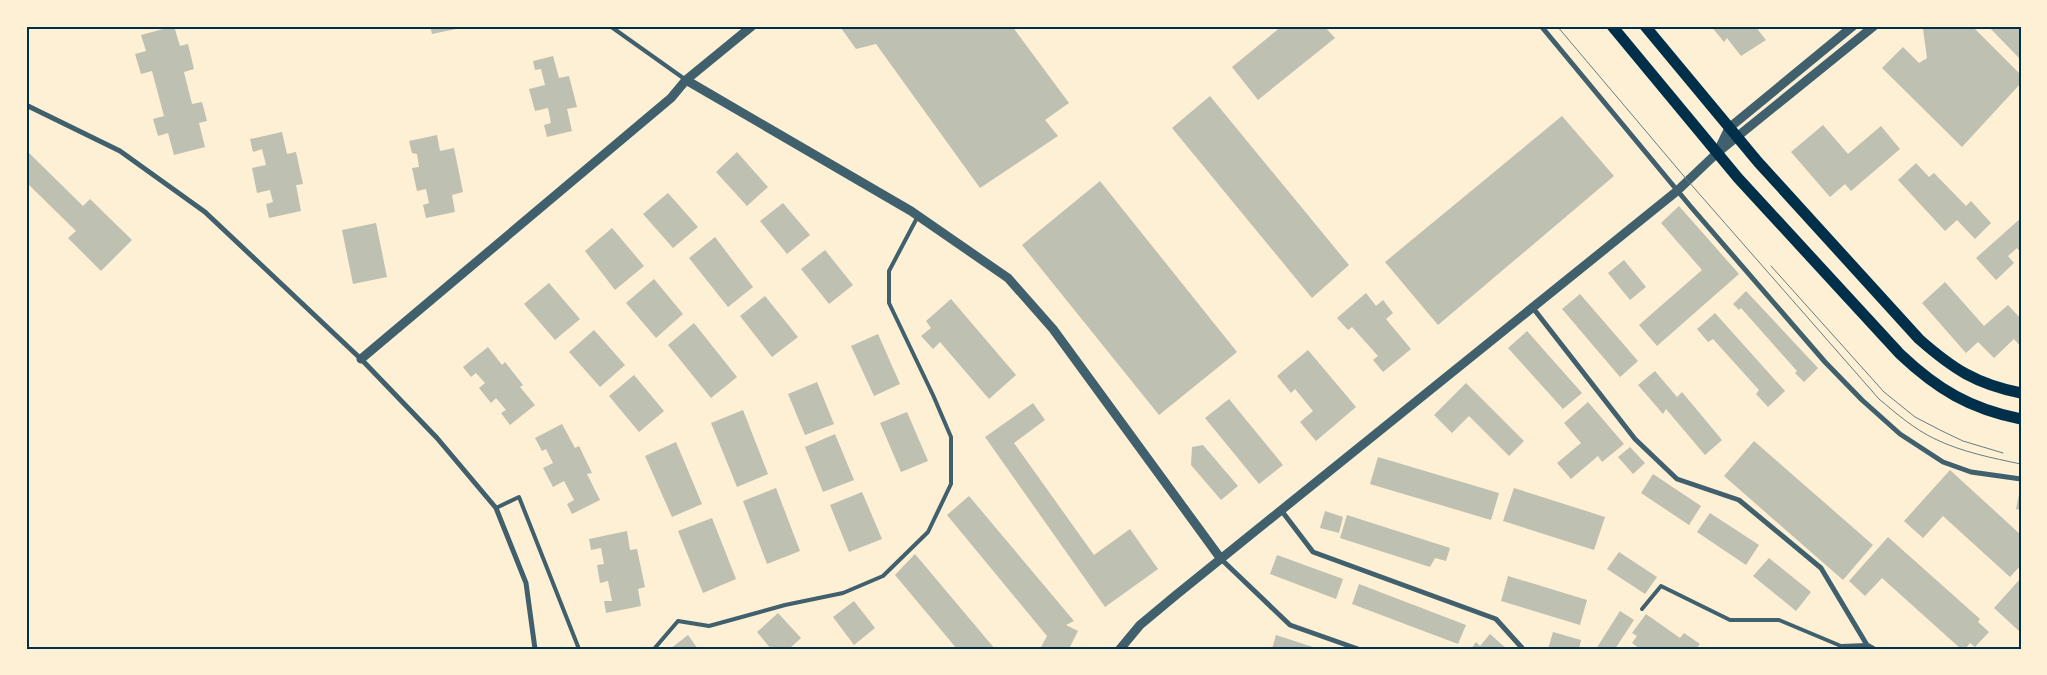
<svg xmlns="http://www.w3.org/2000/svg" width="2047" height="675" viewBox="0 0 2047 675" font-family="'PT Sans Narrow',sans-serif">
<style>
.building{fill:#bec0b2}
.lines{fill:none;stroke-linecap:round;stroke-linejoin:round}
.service{stroke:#3f606c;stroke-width:4}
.minor{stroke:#3f606c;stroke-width:5}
.tertiary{stroke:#3f606c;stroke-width:9}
.trunk{stroke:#003049;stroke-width:11}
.tram{stroke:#657d81;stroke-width:1}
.neatline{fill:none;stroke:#003049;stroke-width:2}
</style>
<rect width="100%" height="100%" fill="#fdf0d5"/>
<g class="building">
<path d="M174,26L180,46L188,44L194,69L184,72L192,104L202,102L207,121L199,123L205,147L174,155L168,133L158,136L153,119L164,116L152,71L141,74L135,54L146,51L141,35Z"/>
<path d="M430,26H461V28L432,34Z"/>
<path d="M842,26H1012L1069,103L1045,120L1058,136L980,188L876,44L856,49L841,28Z"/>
<path d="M1282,26H1324L1335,38L1258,100L1232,67Z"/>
<path d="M1711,26H1755L1766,40L1741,56L1727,38L1724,42Z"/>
<path d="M1926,26H1972L2021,75V83L1962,147L1882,68L1903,47L1919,63L1927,58L1923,29Z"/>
<path d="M1988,26H2021V60Z"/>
<path d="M553,56L559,78L569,76L577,107L567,109L572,131L547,137L544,125L551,123L548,108L535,111L529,89L545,85L541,69L535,70L533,61Z"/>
<path d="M1210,96L1349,265L1312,298L1172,128Z"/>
<path d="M1562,116L1614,176L1438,325L1385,262Z"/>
<path d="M1823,125L1848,154L1881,126L1900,149L1851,191L1845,184L1830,197L1791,152Z"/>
<path d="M282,132L287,154L296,152L303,184L296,185L301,211L269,218L266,204L273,202L270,190L257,193L252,168L266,165L262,149L253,152L250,139Z"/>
<path d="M437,135L440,151L454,148L463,192L452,195L455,212L426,218L423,205L429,203L426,189L417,191L412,168L419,167L417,154L412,153L409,141Z"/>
<path d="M28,152L83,206L90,199L132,240L101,271L68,238L76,231L26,182Z"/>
<path d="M737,152L768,187L747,206L716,172Z"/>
<path d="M1916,163L1929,177L1934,173L1966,206L1971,201L1991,223L1975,239L1957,220L1945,231L1898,180Z"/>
<path d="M1100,181L1237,352L1159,415L1022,245Z"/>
<path d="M668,193L698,227L673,248L643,214Z"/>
<path d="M783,203L810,235L787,254L760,221Z"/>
<path d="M1679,206L1739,274L1657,346L1639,325L1702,270L1661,223Z"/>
<path d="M2021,218V253L2017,248L2008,256L2014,263L1996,280L1976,258Z"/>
<path d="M376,223L387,277L353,284L342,230Z"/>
<path d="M612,228L644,266L615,290L585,251Z"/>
<path d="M715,237L753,287L728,307L689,258Z"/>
<path d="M825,250L853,285L829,304L801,269Z"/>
<path d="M1624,260L1646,287L1630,300L1608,273Z"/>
<path d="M654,279L683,314L656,338L626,303Z"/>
<path d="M1945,282L1984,326L2008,305L2021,319V347L2014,339L1994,358L1978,342L1966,353L1922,303Z"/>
<path d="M549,283L580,319L555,340L524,304Z"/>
<path d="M1746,291L1818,368L1804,382L1795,373L1797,371L1741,308L1739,310L1733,304Z"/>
<path d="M1366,293L1376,306L1383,300L1393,313L1386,319L1411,349L1383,372L1373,360L1378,356L1352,327L1348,330L1337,318Z"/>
<path d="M1580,294L1638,361L1620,377L1562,309Z"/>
<path d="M765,296L798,337L772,357L740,316Z"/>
<path d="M951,299L1016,375L989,399L940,342L933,349L921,336L931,328L926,321Z"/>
<path d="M1715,313L1785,391L1768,407L1756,394L1759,390L1713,339L1708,342L1697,329Z"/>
<path d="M694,323L737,377L711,398L668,345Z"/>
<path d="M594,330L625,365L600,387L569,352Z"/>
<path d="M1527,331L1582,393L1563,409L1508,348Z"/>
<path d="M878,334L900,384L874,396L851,346Z"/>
<path d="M488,347L502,365L505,362L523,385L520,387L535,405L510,425L501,413L506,410L496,398L491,403L479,388L485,383L476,373L471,377L463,367Z"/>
<path d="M1308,350L1356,407L1316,441L1300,422L1313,411L1295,389L1291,393L1277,376Z"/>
<path d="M1655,371L1677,397L1682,392L1722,440L1705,455L1666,409L1663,414L1638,385Z"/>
<path d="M634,375L664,411L639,432L609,396Z"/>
<path d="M817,382L834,424L805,435L788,394Z"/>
<path d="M1466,383L1524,441L1509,456L1469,416L1452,433L1434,415Z"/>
<path d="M1229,399L1283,465L1259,484L1205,418Z"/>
<path d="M1588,402L1624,444L1602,462L1598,456L1571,479L1557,463L1581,443L1564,423Z"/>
<path d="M1033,403L1045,420L1014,443L1094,555L1130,529L1158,569L1105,607L985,437Z"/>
<path d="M743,410L768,474L737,487L711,423Z"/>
<path d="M907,412L928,461L901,472L880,423Z"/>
<path d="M562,424L575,448L579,446L592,473L587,474L600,500L572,514L567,504L574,500L564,481L553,487L543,468L553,463L546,449L542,451L535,438Z"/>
<path d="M835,434L854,480L823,492L805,447Z"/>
<path d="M1754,441L1873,545L1843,580L1724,476Z"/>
<path d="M676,442L702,504L672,517L645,456Z"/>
<path d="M1203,445L1238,486L1221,500L1191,465L1192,447Z"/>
<path d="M1630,447L1645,463L1633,474L1618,457Z"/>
<path d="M1378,457L1499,493L1491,520L1370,484Z"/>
<path d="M1950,470L2021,535V565L2010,577L1943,516L1923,538L1904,521Z"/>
<path d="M1653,474L1701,506L1689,525L1641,493Z"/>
<path d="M776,488L800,551L767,564L743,501Z"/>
<path d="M1514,488L1605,517L1594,550L1503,521Z"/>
<path d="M2020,489L2021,490V510L2016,509Z"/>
<path d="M862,492L882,539L849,552L830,505Z"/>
<path d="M969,496L1074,621L1066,625L1078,631L1069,649H1040L1047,636L947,515Z"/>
<path d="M1325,511L1343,517L1339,533L1320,528Z"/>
<path d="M1710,513L1759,545L1746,565L1697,532Z"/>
<path d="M1347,515L1450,548L1446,561L1435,558L1430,567L1340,538Z"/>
<path d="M712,518L736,579L703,593L678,531Z"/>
<path d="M627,531L630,550L637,549L645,587L638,589L641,606L606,613L604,601H612L608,581L600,583L597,565L604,564L601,548L591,550L589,539Z"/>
<path d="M1888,537L1980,619L1978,622L1989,632L1975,647L1970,643L1965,649H1961L1882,578L1865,596L1849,581Z"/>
<path d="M1619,552L1657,577L1645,594L1607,569Z"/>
<path d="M915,554L995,649H957L895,575Z"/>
<path d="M1277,555L1343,579L1336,599L1270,574Z"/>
<path d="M1769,558L1811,592L1796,611L1753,576Z"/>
<path d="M1508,576L1587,600L1580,625L1501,601Z"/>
<path d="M2021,578V629L2019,631L1994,608Z"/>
<path d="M1359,584L1466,625L1458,644L1352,604Z"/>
<path d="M854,601L875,628L854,645L833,617Z"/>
<path d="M1620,611L1634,620L1615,649H1596Z"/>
<path d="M778,613L801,638L789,649H771L757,632Z"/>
<path d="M1646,614L1680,638L1684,633L1700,644L1696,649H1640L1632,643L1637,636L1632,633Z"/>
<path d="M1553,632L1581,640L1579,649H1548Z"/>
<path d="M1490,634L1507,649H1471L1476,642L1480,646Z"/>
<path d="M688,635L698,649H670Z"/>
<path d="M1276,635L1316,648V649H1272Z"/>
</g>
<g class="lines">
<g class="service">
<path d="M610,26L686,80"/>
<path d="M496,508L519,497L579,649"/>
<path d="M1642,609L1661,586L1730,620H1779L1841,646L1867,645"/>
<path d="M654,649L678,621L709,626L785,605L843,593L883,576L928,532L951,484V437L933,395L889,303V271L918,216"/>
</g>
<g class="minor">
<path d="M1541,26L1691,207L1825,362L1862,400L1900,434L1943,462L1971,472L2021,479"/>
<path d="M26,105L120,151L205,212L361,359L437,438L496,508L526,583L535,649"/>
<path d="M1533,308L1635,439L1677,479L1739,500L1821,568L1867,645L1874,649"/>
<path d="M1281,510L1313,552L1496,619L1523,649"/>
<path d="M1221,559L1290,625L1358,649"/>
</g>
<g class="tertiary">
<path d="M686,80L911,211L1008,278L1053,329L1221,559"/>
<path d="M1718,151L1729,128L1853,26"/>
<path d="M361,359L671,98L686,80L752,26"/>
<path d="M1120,649L1140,625L1176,595L1677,191L1717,153L1874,26"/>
</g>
<g class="trunk">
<path d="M1612,26L1738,178L1900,354C1937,389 1970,409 2021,419"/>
<path d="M1645,26L1758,162L1919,339C1953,369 1976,384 2021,393"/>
</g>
<g class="tram">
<path d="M1557,26L1688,181L1879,399C1897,414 1914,429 1935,439C1962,452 1992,458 2021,464"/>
<path d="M1771,266L1884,392L1915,417L1942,431L1963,441L2003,453"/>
</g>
</g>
<rect width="2047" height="675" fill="none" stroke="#fdf0d5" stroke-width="55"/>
<rect x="28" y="28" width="1992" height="620" class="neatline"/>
</svg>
